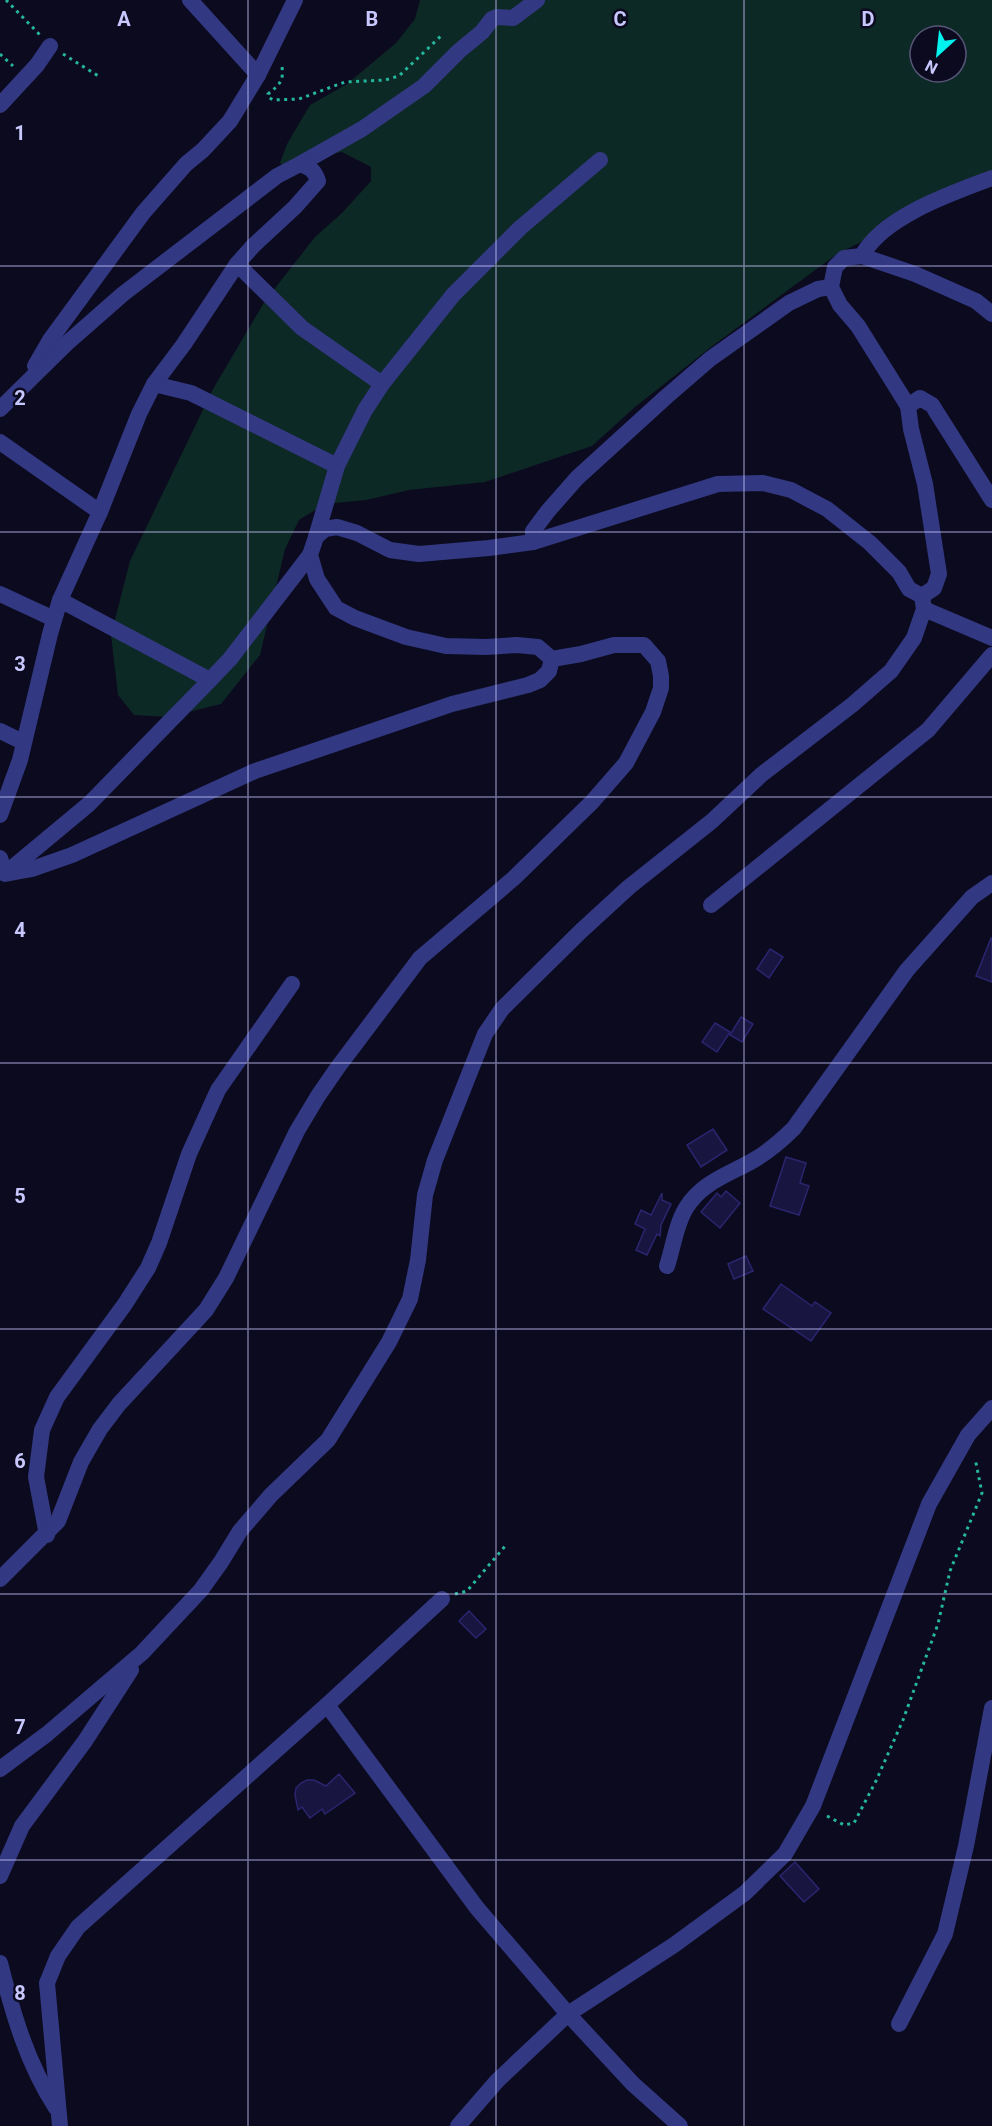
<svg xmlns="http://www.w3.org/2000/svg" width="992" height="2126" viewBox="0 0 992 2126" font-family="Roboto,sans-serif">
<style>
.green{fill:#0d2925;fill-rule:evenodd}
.building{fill:#191541;stroke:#2b256f;stroke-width:1.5}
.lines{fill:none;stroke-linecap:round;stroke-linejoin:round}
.path{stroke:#24b79d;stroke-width:3;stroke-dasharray:3 4.5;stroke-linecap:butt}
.street{stroke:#323881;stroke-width:16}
.grid{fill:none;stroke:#c8c8ff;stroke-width:1.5;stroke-opacity:0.55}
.grid-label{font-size:20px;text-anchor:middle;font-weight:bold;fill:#c8c8ff;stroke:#0c0a1f;stroke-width:5;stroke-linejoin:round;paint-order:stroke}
</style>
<rect width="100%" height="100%" fill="#0c0a1f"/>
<path class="green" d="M420,0H992V186L918,214L837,254L711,347L635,407L592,446L485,482L409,490L366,500L325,504L299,520L285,549L260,655L221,704L168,717L134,715L118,695L111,635L130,561L213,389L265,301L315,237L342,213L371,181V167L342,152L311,158L292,172L280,163L287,144L310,105L347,84L396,43L415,19ZM920,36H956V72H920Z"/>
<g class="building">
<path d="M991,938H992V982L976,976Z"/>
<path d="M770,949L783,957L769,978L757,969Z"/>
<path d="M741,1017L753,1024L742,1042L730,1035Z"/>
<path d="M715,1023L730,1032L717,1052L702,1042Z"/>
<path d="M713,1129L727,1150L701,1167L687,1145Z"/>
<path d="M786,1157L806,1163L800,1183L809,1186L799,1215L770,1206Z"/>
<path d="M726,1191L740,1203L720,1228L701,1212L717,1193L721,1197Z"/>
<path d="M662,1193V1200L671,1204L661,1225L660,1236L657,1234L647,1255L636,1250L645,1229L635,1224L641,1210L651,1215Z"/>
<path d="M746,1256L753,1271L734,1279L728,1264Z"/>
<path d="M781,1284L812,1306L815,1302L831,1313L811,1341L763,1309Z"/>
<path d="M469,1611L486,1629L476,1638L459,1621Z"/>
<path d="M339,1774L355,1793L325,1814L322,1809L310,1818L302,1807L298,1810L295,1795L296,1788L301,1783L307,1780H314L326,1786Z"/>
<path d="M795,1862L819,1889L804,1902L780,1876Z"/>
</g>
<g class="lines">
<g class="path">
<path d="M6,0L40,35"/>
<path d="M0,54L13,66"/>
<path d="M63,54L100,77"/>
<path d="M282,67C284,81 279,85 268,94V97L273,100L299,99L345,82L385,80L399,76L443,34"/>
<path d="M455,1594L467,1591L506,1545"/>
<path d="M827,1816L844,1825L854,1823L876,1781L903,1720L938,1624L950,1571L982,1493L975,1458"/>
</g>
<g class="street">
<path d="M190,0L258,75"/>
<path d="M0,105L37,65L50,46"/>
<path d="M300,164L362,129L424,86L459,51L482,32L492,19L497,17L513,18L537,0"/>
<path d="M862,256C882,217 952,193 992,178"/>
<path d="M237,264L302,328L382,384"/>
<path d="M35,366L50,340L143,213L186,164L203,150L230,121L258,75L295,0"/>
<path d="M154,384L191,393L337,466"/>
<path d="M908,406L858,326L840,305L831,287L835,267L844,258L862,256L915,274L976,301L992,314"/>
<path d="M0,409L66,344L123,294L277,176L300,164C310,167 315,171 318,181L295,207L253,246L237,264L184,344L154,384L139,414L100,512L60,600L50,634L20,760L0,815"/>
<path d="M0,442L100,512"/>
<path d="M316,537L337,466L365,410L382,384L453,295L520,228L600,160"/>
<path d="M533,542V531L548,511L577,478L666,397L710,359L789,303L818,289L831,287"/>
<path d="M0,594L54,619"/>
<path d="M60,600L210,680"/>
<path d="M924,609L992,638"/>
<path d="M0,731L23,742"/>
<path d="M0,858L5,874L32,869L72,855L255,771L452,704L528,685L540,680L549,671L552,659L538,647L517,645L486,647L446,646L406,637L355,618L336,608L317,579L310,555L316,537L325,529L337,527L357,533L390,550L419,554L489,548L533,542L718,484L763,483L791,490L827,509L870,543L899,572L909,589L922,596L934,588L939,574L925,484L911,429L908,406L920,398L932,405L992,500"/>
<path d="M6,873L89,804L210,680L230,659L310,555"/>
<path d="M711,905L928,730L992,655"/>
<path d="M667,1266C673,1248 676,1224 686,1208C702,1182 728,1175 754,1160C769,1151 782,1140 794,1128L907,970L972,897L992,883"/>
<path d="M47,1535L36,1477L42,1430L57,1397L125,1304L148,1268L159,1243L189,1154L218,1090L292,984"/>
<path d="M0,1579L58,1521L81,1462L100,1429L119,1404L206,1310L226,1278L297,1131L318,1096L338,1067L420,958L514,878L592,802L626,763L653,712L661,688V676L658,661L644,645H614L581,654L552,659"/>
<path d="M327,1705L477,1908L568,2014L633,2084L680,2126"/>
<path d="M0,1769L47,1734L142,1653L201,1590L221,1562L240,1531L271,1495L328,1440L389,1342L410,1299L418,1260L425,1195L435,1160L485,1034L502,1009L581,931L629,887L712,821L761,775L852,705L891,671L914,638L924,609L922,596"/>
<path d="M0,1876L22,1826L85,1741L131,1670"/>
<path d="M0,1963C13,2014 27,2063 56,2108"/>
<path d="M899,2024L945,1934L966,1846L992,1708"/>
<path d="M60,2126L47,1983L58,1956L78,1927L327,1705L442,1599"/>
<path d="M458,2126L497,2081L568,2014L674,1945L745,1893L785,1854L813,1806L929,1504L968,1435L992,1408"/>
</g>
</g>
<path class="grid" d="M248,0V2126M496,0V2126M744,0V2126M0,266H992M0,532H992M0,797H992M0,1063H992M0,1329H992M0,1594H992M0,1860H992"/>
<g class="grid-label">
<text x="124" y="26">A</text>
<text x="372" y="26">B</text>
<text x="620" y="26">C</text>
<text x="868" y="26">D</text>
<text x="20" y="140">1</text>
<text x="20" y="405">2</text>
<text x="20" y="671">3</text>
<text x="20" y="937">4</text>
<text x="20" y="1203">5</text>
<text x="20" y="1468">6</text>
<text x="20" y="1734">7</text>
<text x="20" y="2000">8</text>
</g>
<g transform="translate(938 54) rotate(207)"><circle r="28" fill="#0c0a1f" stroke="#575679" stroke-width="1.5"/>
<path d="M0-4.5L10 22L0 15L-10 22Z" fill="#00f3ef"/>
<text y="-9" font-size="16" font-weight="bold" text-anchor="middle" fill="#c8c8ff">N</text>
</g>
</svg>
